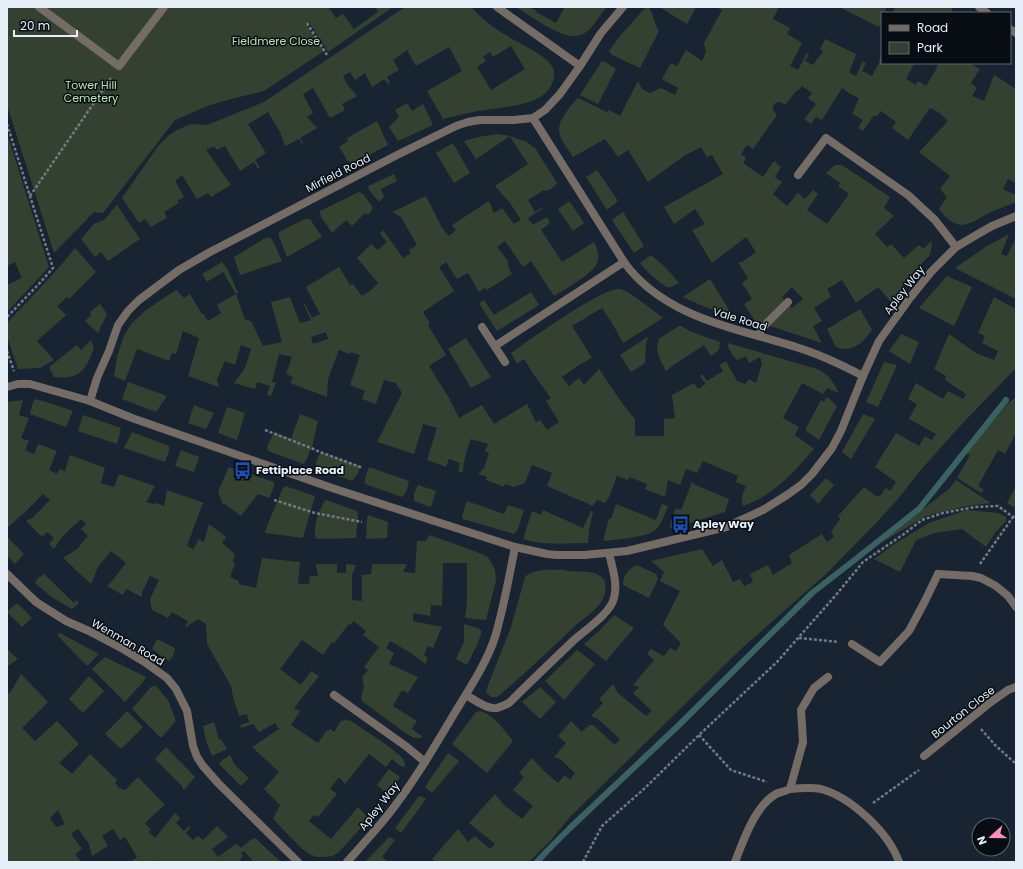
<svg xmlns="http://www.w3.org/2000/svg" width="1023" height="869" viewBox="0 0 1023 869" font-family="Poppins,sans-serif">
<style>
.green{fill:#344131;fill-rule:evenodd}
.lines{fill:none;stroke-linecap:round;stroke-linejoin:round}
.stream{stroke:#3b6263;stroke-width:6}
.path{stroke:#707b87;stroke-width:2.5;stroke-dasharray:3 2;stroke-linecap:butt}
.lane{stroke:#756c66;stroke-width:8}
.street{stroke:#756c66;stroke-width:8}
.labels{text-anchor:middle;dominant-baseline:central;stroke-width:3;stroke-linejoin:round;paint-order:stroke}
.park-label{font-size:11px;fill:#bce2b3;stroke:#070d13}
.street-label{font-size:11px;fill:#e6eff8;stroke:#070d13}
.poi-label{font-size:11px;font-weight:bold;fill:#e6eff8;stroke:#070d13;text-anchor:start}
</style>
<rect width="100%" height="100%" fill="#182432"/>
<g class="green">
<path d="M7,7H328L336,18L343,14L354,29L378,12L375,7H393L328,52L309,22L306,24L324,51L264,91L231,99L210,105L175,120L103,213L94,212L54,253L7,105Z"/>
<path d="M405,7H471C478,14 485,21 493,27C511,40 532,47 548,61C553,66 555,71 554,77C550,107 501,107 478,111C466,113 455,116 443,119L427,91L462,71L461,69L449,47L416,66L407,50L393,60L399,70L387,77L390,83L388,84L384,79L372,87L365,73L355,80L350,72L343,76L347,84L357,96L342,104L345,110L330,118L313,88L303,94L313,113L307,117L317,128L300,138L303,143L302,144L299,139L285,146L280,132L268,112L248,124L266,153L255,160L260,168L258,169L254,162L240,171L225,146L217,150L214,146L206,150L231,185L211,197L208,193L197,199L182,175L175,181L184,197L177,201L179,203L164,212L167,218L151,227L145,219L139,223L122,198L159,145L169,135L177,130L191,124L207,125L264,102ZM511,46L525,69L491,90L477,67L486,61L483,57L490,52L493,57Z"/>
<path d="M516,7H531L530,8L537,11L536,12L556,23L565,7H607C600,14 596,24 588,31C584,34 579,36 574,36C559,37 529,15 516,7Z"/>
<path d="M646,7H648C654,14 654,24 659,31L640,68L612,55L609,51L620,36Z"/>
<path d="M659,7H696L687,24Z"/>
<path d="M717,7H779L773,19L790,28L787,34L802,43L790,66L798,70L807,53L809,54L805,61L813,65L823,51L820,49L825,39L856,54L849,73L856,76L863,61L866,63L862,71L872,76L879,63L882,48V63H913L914,64L906,79L916,85L918,81L926,86L937,68L938,63H969L980,69L971,83L977,88L972,96L984,101L994,75L1016,89V183L1008,179L1003,189L1016,195V202C1006,206 996,210 987,214C981,217 976,221 970,223C957,229 946,219 939,209L947,197L940,189L950,176L919,152L948,121L938,112L930,108L908,140L892,128L896,122L881,111L876,117L874,115L863,131L858,128L863,120L852,114L859,98L850,94L842,88L822,120L816,117L811,124L804,119L816,104L808,98L812,93L802,86L798,91L797,90L785,105C779,100 773,101 773,110L777,115L753,149L747,145L741,154L746,158L743,163L763,177L774,161L781,167L775,177L782,182L773,194L787,206L798,193L805,199L813,190L818,194L807,210L827,224L849,194L838,186L840,183L826,173L835,165H842L890,197L884,208L894,216L875,234L887,247L891,244L904,258L919,245L923,249L932,241L931,251L929,256L913,273L891,302L878,287L856,303L842,280L827,289L831,297L814,308L822,321L813,326L822,343L755,321L744,304L752,299L742,283L748,278L738,262H742L756,252L746,237L712,263L692,230L705,224L695,209L674,224L664,207L723,174L712,155L707,157L701,147L684,156L648,182L628,150L618,157L605,139L573,157C569,150 559,139 559,130C559,119 571,105 578,98L607,112L609,110L620,116L638,81L642,89L650,93L661,88L675,95L678,88L662,79L671,63L677,66L686,50L702,61L706,52L704,43L722,10ZM792,287L803,299L792,308L782,297Z"/>
<path d="M839,7H887L884,13H882V20L879,27Z"/>
<path d="M895,7H952V10L951,13H893Z"/>
<path d="M602,61L607,63L616,69L598,104L580,95Z"/>
<path d="M407,103L412,111L423,104L433,125L398,141L389,127L399,117L395,110Z"/>
<path d="M377,121L388,145L352,164L347,160L339,147L348,141L347,138Z"/>
<path d="M7,133L49,267L7,312V285L22,278L15,262L7,266Z"/>
<path d="M498,134L510,136L518,139L525,141L535,148L557,183C554,187 550,190 545,191L544,190L528,200L535,212L541,208L542,209L528,218L533,225L547,217L550,223L541,230L562,262L594,242C597,248 600,256 597,263C593,274 565,289 554,296L531,261L523,267L505,241L497,247L508,261V266L512,274L487,290L485,288L479,292L468,273L457,279L446,262L439,267L454,291L423,312L430,323L428,325L446,355L429,366L449,398L459,418L482,405L494,424L527,404L536,422L540,420L547,430L559,422L546,401L551,398L534,375L524,359L517,364L511,353C528,341 604,286 620,289C628,290 655,312 663,318L623,343L612,323L602,308L572,326L592,358L579,365L562,377L569,386L579,378L584,385L599,369L622,403L635,419V436H664V419L675,418L672,395L694,383L698,389L706,384L700,376L702,374L707,381L723,371L719,365L726,361L737,381L745,384L749,379L756,383L762,364L760,357L749,363L746,356L737,360L734,356H733L728,347V343L817,369C828,374 833,381 838,391V393L827,388L823,394L802,383L783,418L799,427L795,435L814,449C794,472 773,496 743,506C740,498 743,493 746,486L736,482L738,476L703,461L697,473L686,469L680,485L668,480L665,497L645,489L647,484L629,477L628,480L617,476L609,497L605,503L597,500L593,506L547,486L552,473L532,465L525,483L514,487L505,484L504,487L486,480L487,477L478,474L484,468L489,453L485,451L488,444L471,439C467,451 463,460 463,473L458,471L460,463L449,459L446,467L427,460L437,428L423,424L414,454L377,442L402,393L395,382V383L384,380L376,404L362,399L365,391L350,385L360,355L351,352L350,354L339,350L328,379L327,397L290,383L293,377L286,374L292,357L279,354L272,382L276,383L271,396L267,395L270,386L257,382L255,389L234,383L245,368L251,349L241,345L235,365L225,361L217,379L219,387L188,376L199,338L183,331L176,354L172,353L169,361L137,349L125,381L114,376L117,357L123,338L131,324L146,310L176,290L184,298L190,294L202,314L203,313L208,321L221,313L217,305L236,294L223,272L207,282L202,274L222,262L227,268L238,293L236,294L245,320L251,321L263,346L282,342L271,302L290,297L300,323L311,320L304,305L305,304L312,318L320,314L306,287L339,267L350,285L353,284L362,296L370,291L378,283L357,258L371,244L378,250L387,242L380,234L383,230L403,258L411,253L409,250L417,245L401,217L392,212L426,196L442,228L449,236L456,230L452,225L489,201L494,213L502,208L514,224L521,220L510,203L495,186L528,164L514,143L510,136L476,159L464,141L478,137ZM326,332L328,339L313,344L311,337Z"/>
<path d="M453,143L470,173L454,183L436,153Z"/>
<path d="M597,170L618,201L607,210L586,177Z"/>
<path d="M394,174L397,181L381,189L384,197L379,202L369,190L368,186Z"/>
<path d="M359,192L363,194L373,208L368,215L365,213L352,226L346,220L332,233L321,217L320,211Z"/>
<path d="M568,202H570L584,223L573,231L558,209Z"/>
<path d="M117,205L140,239L108,261L101,252L95,257L81,239L94,224L104,220Z"/>
<path d="M623,212L644,246L634,253L612,220Z"/>
<path d="M305,219H310L322,237L287,257L279,237V232Z"/>
<path d="M1009,234L1001,254L1007,256L1016,237V299L955,268L987,246Z"/>
<path d="M267,237L272,239L282,261L240,275L234,257Z"/>
<path d="M75,248L96,272L69,299L67,297L57,306L66,315L37,341L54,360L40,368L18,369L7,337V323C30,298 54,275 75,248Z"/>
<path d="M651,255L667,269L679,283L669,288C658,282 649,274 640,263Z"/>
<path d="M947,276L972,287L954,326L919,308Z"/>
<path d="M710,279L731,313L728,316C713,309 698,305 683,297Z"/>
<path d="M531,292L539,305L497,331L479,303L484,300L494,315Z"/>
<path d="M994,297L1016,309V368L959,427L920,471L898,499L876,523L826,574L741,649L570,817L551,840L529,862H437L432,859L458,829L468,842L475,836L490,849L495,844L469,823L495,794L504,805L522,819L533,806L513,790L524,777L519,773L532,758L544,771L558,783L565,775L570,780L575,773L560,759L554,757L566,743L558,736L571,721L582,732L589,725H593L615,745L620,739L598,719L591,716L603,703L599,699L613,684L618,693L646,716L652,711L633,693L639,687L633,685L654,660L647,654L651,649L664,656L670,648L676,651L681,643L663,625L680,591L660,581L664,572L651,561L702,549L713,566L722,560L733,582L740,579L744,586L753,582L750,574L768,565L773,575L792,563L789,555L822,534L827,542L834,537L831,532L840,519L838,516L864,487L876,496H880L886,488L890,491L896,482L875,467L896,433L919,446L925,436L932,440L936,434L909,419L917,404L908,399L916,383L943,399L948,391L963,399L966,394L945,380L946,376L934,369L949,334L976,353L994,360L998,351L982,343L985,336L978,333Z"/>
<path d="M100,304L107,314L98,333L85,321L91,315L90,312Z"/>
<path d="M860,309L872,330C862,343 854,353 836,347L827,329Z"/>
<path d="M679,326H681L692,332L720,342L719,350L711,356L704,345L672,366L666,371C661,361 653,350 660,338Z"/>
<path d="M901,334L919,342L910,364L889,351Z"/>
<path d="M649,336L646,343L645,363L631,372L620,355Z"/>
<path d="M466,338L491,377L471,388L448,349Z"/>
<path d="M91,340L94,348C86,370 80,380 54,377L49,367L77,345L81,350Z"/>
<path d="M884,362L897,365L878,407L866,402Z"/>
<path d="M128,382L167,396L156,412L122,399Z"/>
<path d="M827,397L837,406L819,440L805,430L821,400L824,402Z"/>
<path d="M1016,397V433L1005,454L998,450L978,486L984,490L981,493L957,478L970,455L965,452L980,433L998,415L1006,405Z"/>
<path d="M35,399L53,404L73,411L66,427L30,414L32,405Z"/>
<path d="M23,400L19,415L29,418L21,438L29,441L25,450L34,454L38,444L57,451L49,470L57,474L59,469L65,471L70,455L105,468L101,483L114,487L119,474L155,486L146,502L154,504L156,503L164,506L167,490L204,503L202,505L187,546L194,549L198,539L204,542L209,524L226,537L222,543L235,554L233,561L235,564L230,577L239,581V584L256,588L262,558L300,562L298,584H309L310,576H318L316,564H337V573H346V564L356,565L352,575V600L362,601V575L371,574L372,564H407L403,572L415,573L417,541H426L429,535L469,549L486,556L490,560L495,570L496,581L486,620L465,618L467,602V563H443L442,606L431,605L430,616L413,613V621L442,627L433,648L428,646L424,655L428,658L425,664L411,653L390,641L386,648L394,653L389,664L418,677L408,693L402,690L393,706L417,721L412,729L423,737C417,740 412,737 407,734L363,702L361,698L364,686L362,677L368,670L364,667L379,647L363,635L366,631L354,621L350,625L349,624L334,643L332,642L323,655L302,640L280,669L301,685L311,671L319,676L294,708L300,711L291,725L318,743L327,730L328,731L330,729L334,732L341,721L347,720L351,721C360,728 401,752 404,761C405,763 405,765 405,767L400,766L392,759L386,767L369,754L345,784L339,777L330,789L337,794L318,817L314,815L309,821L331,839L358,807L369,819L339,852L333,856L323,857H317L309,854L301,848L273,819L280,805L264,789L279,772L252,747L279,729L275,723L259,732L253,724L241,728L240,725L249,722L247,714L239,716L233,697L231,686L207,644L206,624L198,619L186,627H185L188,621L172,612L168,618L152,610L150,599L159,580L150,576L142,592V597L126,589L123,595L107,586L112,581L126,563L111,551L98,567L91,584L63,558L77,549L88,536L81,529L86,524L81,519L76,524H75L62,537L54,549L49,544L54,538L47,532L42,537L26,521L32,518L50,500L43,494L25,512L7,528V402Z"/>
<path d="M194,405L214,413L206,429L188,423Z"/>
<path d="M227,407L245,413L237,440L218,433Z"/>
<path d="M300,414L318,421L312,447L304,464L268,451L267,447L274,432L291,439Z"/>
<path d="M863,414L875,419L851,459L842,452Z"/>
<path d="M83,415L121,428L117,444L78,431Z"/>
<path d="M132,432L169,446V451L165,462L124,448Z"/>
<path d="M181,450L199,457L194,472L175,466Z"/>
<path d="M321,452L360,466L357,475L352,481L316,468V462Z"/>
<path d="M229,467L274,482V487L269,498L258,494L241,516L225,504L223,505L218,491Z"/>
<path d="M369,467L409,481L406,492L402,497L365,484V478Z"/>
<path d="M826,478L834,485L818,504L810,495Z"/>
<path d="M956,480L991,503L967,506L926,516L879,544L950,488Z"/>
<path d="M692,482H693V484L729,499L725,512L670,529V523L676,508L681,510Z"/>
<path d="M418,485L436,491L431,507L414,501V494Z"/>
<path d="M285,486L315,496L303,538L265,533V531L282,490Z"/>
<path d="M1016,486V508L1007,503Z"/>
<path d="M326,500L357,511L358,516L356,538L316,539C312,529 319,508 326,500Z"/>
<path d="M467,501L504,514L508,505L524,510L517,531L514,534L463,519L462,516Z"/>
<path d="M616,504L656,520L662,504L668,506C665,514 661,526 654,531C647,537 614,540 604,541V536L609,519H611Z"/>
<path d="M543,510L583,528L591,511L593,512L589,530L588,543C567,543 543,546 523,539L532,511L541,515Z"/>
<path d="M967,510L998,513L1006,517V521L995,533L986,547L962,529L934,533L916,540L900,572L874,559L896,543L929,523Z"/>
<path d="M368,515L388,522L387,538L366,539L367,519Z"/>
<path d="M7,537L24,554L15,564L7,556Z"/>
<path d="M637,565L656,574L658,579L649,598L623,585C623,575 628,569 637,565Z"/>
<path d="M564,570C576,574 595,567 604,580C608,588 604,600 598,606C592,613 584,618 577,624C552,648 526,672 500,695L497,697H491L486,692L487,688L511,627L525,577C534,568 551,570 564,570Z"/>
<path d="M45,574L46,576L74,603L76,600L79,603L72,609L53,598L35,583L38,578Z"/>
<path d="M17,603L32,618L22,627L7,612L12,607Z"/>
<path d="M614,615L634,628L606,661L584,644L599,631Z"/>
<path d="M464,624L478,628L482,631L477,645L467,665L456,659L464,642Z"/>
<path d="M60,633L99,654L87,666L57,635Z"/>
<path d="M157,639L175,648C175,654 172,657 169,661L152,649Z"/>
<path d="M7,649L18,659L7,667Z"/>
<path d="M577,650L595,664L564,700L545,681Z"/>
<path d="M105,657L146,677L143,682L125,702L92,669Z"/>
<path d="M21,674L48,702L22,728L35,741L57,721L79,744L59,763L72,774L90,754L117,780L115,783L119,788L125,790L138,777L165,805L159,810L145,823L151,830L149,831V832L155,838L175,813L180,818L176,823L184,831L189,826L190,828L186,833L193,840L198,836L203,840L217,826L228,837L212,849L218,857L234,845L237,844L241,848L249,841L255,838L281,862H254L244,851L241,853L243,856L240,860L242,862H161L159,860L156,862H130L137,857L125,837L120,840L113,829L102,836L108,846L92,856L89,844L78,829L71,834L82,849L75,854L81,862H21V861L18,862H7V695L12,690ZM58,810L65,824L56,827L50,818Z"/>
<path d="M89,676L104,691L83,713L69,699Z"/>
<path d="M156,686L168,700L176,721L161,738L132,709L151,687Z"/>
<path d="M540,687L556,702L540,719L522,702Z"/>
<path d="M127,711L143,727L121,749L105,734Z"/>
<path d="M481,711C496,717 503,729 513,741L487,773L452,744L476,712Z"/>
<path d="M214,722L219,740L221,739L227,749L212,756L206,741L203,726Z"/>
<path d="M166,747L195,777L184,790L182,788L183,787L155,759Z"/>
<path d="M448,753L459,761L432,793L425,787Z"/>
<path d="M230,755L235,765L249,778L241,786L219,764L221,761Z"/>
<path d="M389,769L400,777L387,794L377,785Z"/>
<path d="M419,796L423,797L426,799L401,833L395,828Z"/>
<path d="M389,837L395,840L382,857L388,862H365Z"/>
</g>
<g class="lines">
<path class="stream" d="M537,862L546,852L570,828L679,725L812,593L852,562L919,509L1006,400"/>
<g class="path">
<path d="M307,23L327,55"/>
<path d="M7,124L53,268L37,286L7,317"/>
<path d="M30,196L111,78"/>
<path d="M7,351L14,371"/>
<path d="M265,430L311,448L320,452L363,468"/>
<path d="M274,500L315,513L362,522"/>
<path d="M980,564L1013,517"/>
<path d="M799,638L838,642"/>
<path d="M981,729L995,745L1016,764"/>
<path d="M699,735L731,770L767,782"/>
<path d="M873,803L919,770"/>
<path d="M583,862L602,826L645,788L699,735L777,662L836,595L863,562L904,534L922,520L943,513L975,507L998,506L1013,517L1016,516"/>
</g>
<g class="lane">
<path d="M39,7L119,66L164,7"/>
<path d="M759,336L761,329L788,302"/>
<path d="M852,644L880,662L909,631L925,601L938,574"/>
<path d="M803,742L801,710L814,688L828,677"/>
</g>
<g class="street">
<path d="M497,7L580,66"/>
<path d="M979,7L987,13"/>
<path d="M1010,29L1016,33"/>
<path d="M533,118L624,262C664,318 737,328 799,348C821,355 842,365 863,376"/>
<path d="M798,175L826,138L908,195L935,220L956,247"/>
<path d="M482,327L505,362"/>
<path d="M495,346L624,262"/>
<path d="M7,387L18,384H30L90,401L132,418L335,489L515,547L547,554L557,555H584L627,551L726,527L763,510L787,495L801,485L812,474L832,448L841,431L863,376L879,341L910,298L931,272L956,247L978,234L992,226L1016,216"/>
<path d="M90,401L97,378L109,351L118,325L128,311L139,300L179,270L210,252L397,155L456,126L468,122L480,120H514L533,118L545,110L560,94L580,66L601,33L623,7"/>
<path d="M7,574L36,602L66,621L89,631L123,649L143,661L167,678L176,689L187,711L193,746L197,757L203,766L218,783L298,862"/>
<path d="M938,574L972,576L981,578L996,586L1008,596L1016,607"/>
<path d="M334,695L407,747L425,762"/>
<path d="M466,695C473,699 485,708 493,708C499,709 504,705 509,703C530,682 551,662 573,641C584,631 611,613 614,598C618,583 612,567 609,553"/>
<path d="M803,742L790,789C800,788 811,787 821,789C851,797 889,833 899,862"/>
<path d="M924,756L991,702L1008,690L1016,687"/>
<path d="M347,862C362,845 377,829 391,811C416,779 436,744 457,709C470,688 488,660 495,637C504,607 509,577 515,547"/>
<path d="M735,862C743,841 756,803 778,793C782,792 786,791 790,789"/>
</g>
</g>
<defs>
<symbol id="bus-bare" viewBox="-9 -9 18 18"><path d="M-5-6H5V4H4V6H2V4H-2V6H-4V4H-5ZM-3.5-4V0h7V-4ZM-3.5 1.2v1.5H-2V1.2ZM2 1.2v1.5H3.5V1.2Z" fill="#1a4fb4" stroke="#070d13" stroke-width="2.5" paint-order="stroke"/></symbol>
</defs>
<g fill-rule="evenodd">
<use href="#bus-bare" x="230" y="458" width="25" height="25"/>
<use href="#bus-bare" x="668" y="512" width="25" height="25"/>
</g>
<g class="labels">
<g class="park-label">
<text x="276" y="41">Fieldmere Close</text>
<text x="91" y="85">Tower Hill<tspan x="91" dy="13">Cemetery</tspan></text>
</g>
<g class="street-label">
<text transform="translate(338 173) rotate(-27)">Mirfield Road</text>
<text transform="translate(904 290) rotate(-52)">Apley Way</text>
<text transform="translate(740 319) rotate(17)">Vale Road</text>
<text transform="translate(128 642) rotate(30)">Wenman Road</text>
<text transform="translate(963 712) rotate(-38)">Bourton Close</text>
<text transform="translate(379 806) rotate(-52)">Apley Way</text>
</g>
<g class="poi-label">
<text x="256" y="470">Fettiplace Road</text>
<text x="693" y="524">Apley Way</text>
</g>
</g>
<rect width="1023" height="869" fill="none" stroke="#e6eff8" stroke-width="16"/>
<rect x="881" y="12" width="130" height="52" fill="#070d13" stroke="#60676f"/>
<rect x="889" y="25" width="20" height="6" fill="#756c66" stroke="#60676f"/>
<text x="917" y="32" font-size="12" fill="#e6eff8">Road</text>
<rect x="889" y="42" width="20" height="12" fill="#344131" stroke="#60676f"/>
<text x="917" y="52" font-size="12" fill="#e6eff8">Park</text>
<g transform="translate(991 837) rotate(249)"><circle r="19" fill="#070d13" stroke="#60676f"/>
<path d="M0-3L7 15L0 10L-7 15Z" fill="#fd8ec0"/>
<text y="-6" font-size="11" font-weight="bold" text-anchor="middle" fill="#e6eff8">N</text>
</g>
<path d="M14 30v6h63v-6" fill="none" stroke="#e6eff8" stroke-width="2"/>
<text x="20" y="30" font-size="12" fill="#e6eff8" stroke="#070d13" stroke-width="3" paint-order="stroke">20 m</text>
</svg>
